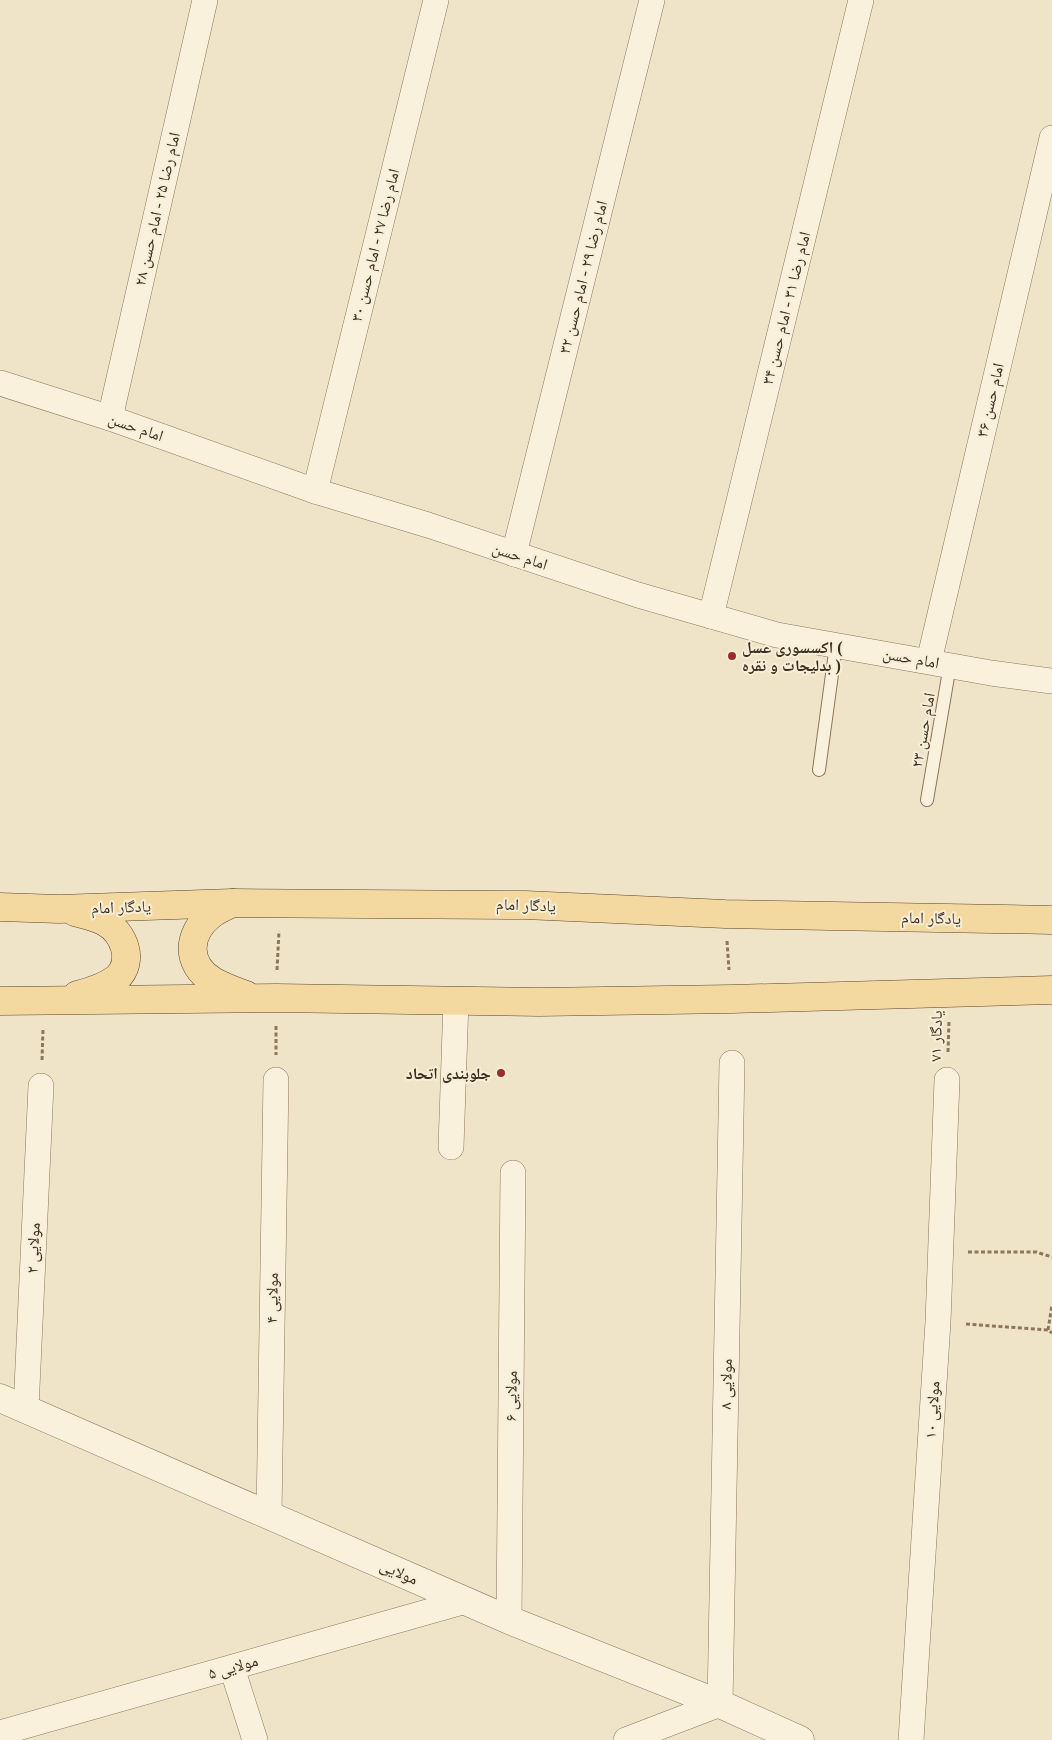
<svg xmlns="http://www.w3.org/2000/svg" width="1052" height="1740" viewBox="0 0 1052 1740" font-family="'Times New Roman','Noto Naskh Arabic',serif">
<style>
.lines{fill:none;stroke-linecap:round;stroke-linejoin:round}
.service-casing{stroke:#8d765c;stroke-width:14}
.minor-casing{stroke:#8d765c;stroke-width:26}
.tertiary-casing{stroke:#8d765c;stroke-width:29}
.primary-casing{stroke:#5b4430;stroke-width:29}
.path{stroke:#8d765c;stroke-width:3;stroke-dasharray:4 2.5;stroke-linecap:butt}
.service{stroke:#faf1dc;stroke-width:12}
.minor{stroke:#faf1dc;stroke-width:25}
.tertiary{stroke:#faf1dc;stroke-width:28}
.primary{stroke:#f3d9a0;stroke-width:28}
.poi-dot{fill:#9e2a2b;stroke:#f7eed8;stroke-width:2}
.labels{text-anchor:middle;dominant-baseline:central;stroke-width:4;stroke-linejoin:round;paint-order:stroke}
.street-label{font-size:16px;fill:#3d2e20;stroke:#f7eed8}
.poi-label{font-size:16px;font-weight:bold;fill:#3d2e20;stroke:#f7eed8;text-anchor:start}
</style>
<rect width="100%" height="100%" fill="#f0e4c8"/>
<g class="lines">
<defs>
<g id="service">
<path d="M819,770L836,645"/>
<path d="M927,800L950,665"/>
</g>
<g id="minor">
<path d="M0,383L110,418L315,491L428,525L638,595L777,635L991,673L1052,681"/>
<path d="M110,418L205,0"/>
<path d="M315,491L436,0"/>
<path d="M514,554L652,0"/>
<path d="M711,616L861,0"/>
<path d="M929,661L1052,138"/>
<path d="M451,1147L456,1001"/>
<path d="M26,1409L41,1086"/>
<path d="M269,1515L276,1080"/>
<path d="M509,1620L513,1173"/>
<path d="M232,1668L255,1740"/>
<path d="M0,1733L466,1601"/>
<path d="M626,1740L720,1704L732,1063"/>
<path d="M911,1740L938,1322L947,1080"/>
</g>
<path id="tertiary" d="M0,1398L509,1620L720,1704L800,1740"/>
<g id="primary">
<path d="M233,903C226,906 219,909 212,914C187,933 185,964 213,981C223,987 235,991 246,995"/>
<path d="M0,907L59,909L233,903L525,905L725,914L1052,920"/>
<path d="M75,912C85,915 96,917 105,922C124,933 135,961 117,978C107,986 89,992 77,995"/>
<path d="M0,1001L276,998L539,1002L732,999L1052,990"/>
</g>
</defs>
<use href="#service" class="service-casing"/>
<use href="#minor" class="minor-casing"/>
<use href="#tertiary" class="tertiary-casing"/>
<use href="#primary" class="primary-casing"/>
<g class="path">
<path d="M727,941L729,970"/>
<path d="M277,970L279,931"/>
<path d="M276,1026V1055"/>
<path d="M948,1052L949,1021"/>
<path d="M42,1060L43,1029"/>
<path d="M968,1252H1036L1052,1257"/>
<path d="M966,1324L1048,1330L1052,1333"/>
<path d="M1048,1330L1052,1305"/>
</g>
<use href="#service" class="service"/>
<use href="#minor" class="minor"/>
<use href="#tertiary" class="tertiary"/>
<use href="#primary" class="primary"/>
</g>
<g class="poi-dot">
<circle cx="732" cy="656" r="5"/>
<circle cx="501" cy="1073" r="5"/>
</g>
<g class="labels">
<g class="street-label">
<text transform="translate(157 209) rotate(-77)">امام رضا ۲۵ - امام حسن ۲۸</text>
<text transform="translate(375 245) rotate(-76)">امام رضا ۲۷ - امام حسن ۳۰</text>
<text transform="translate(583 277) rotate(-76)">امام رضا ۲۹ - امام حسن ۳۲</text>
<text transform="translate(786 308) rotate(-76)">امام رضا ۳۱ - امام حسن ۳۴</text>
<text transform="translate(990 400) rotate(-77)">امام حسن ۳۶</text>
<text transform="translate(136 427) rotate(19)">امام حسن</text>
<text transform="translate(520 556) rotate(18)">امام حسن</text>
<text transform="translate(911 658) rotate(10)">امام حسن</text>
<text transform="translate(923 730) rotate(-80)">امام حسن ۲۳</text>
<text transform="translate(526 905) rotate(2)">یادگار امام</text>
<text transform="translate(121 907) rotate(-2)">یادگار امام</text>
<text transform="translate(931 918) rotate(1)">یادگار امام</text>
<text transform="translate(936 1036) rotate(-89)">یادگار ۷۱</text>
<text transform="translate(33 1248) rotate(-87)">مولایی ۲</text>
<text transform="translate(272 1298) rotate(-89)">مولایی ۴</text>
<text transform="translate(726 1384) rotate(-89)">مولایی ۸</text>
<text transform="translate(511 1396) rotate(-89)">مولایی ۶</text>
<text transform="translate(932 1410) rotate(-86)">مولایی ۱۰</text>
<text transform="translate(399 1572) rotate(24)">مولایی</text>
<text transform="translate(233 1667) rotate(-16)">مولایی ۵</text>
</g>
<g class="poi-label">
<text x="742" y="647">اکسسوری عسل (<tspan x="742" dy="18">بدلیجات و نقره )</tspan></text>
<text x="491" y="1073" text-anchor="end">جلوبندی اتحاد</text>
</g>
</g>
</svg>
